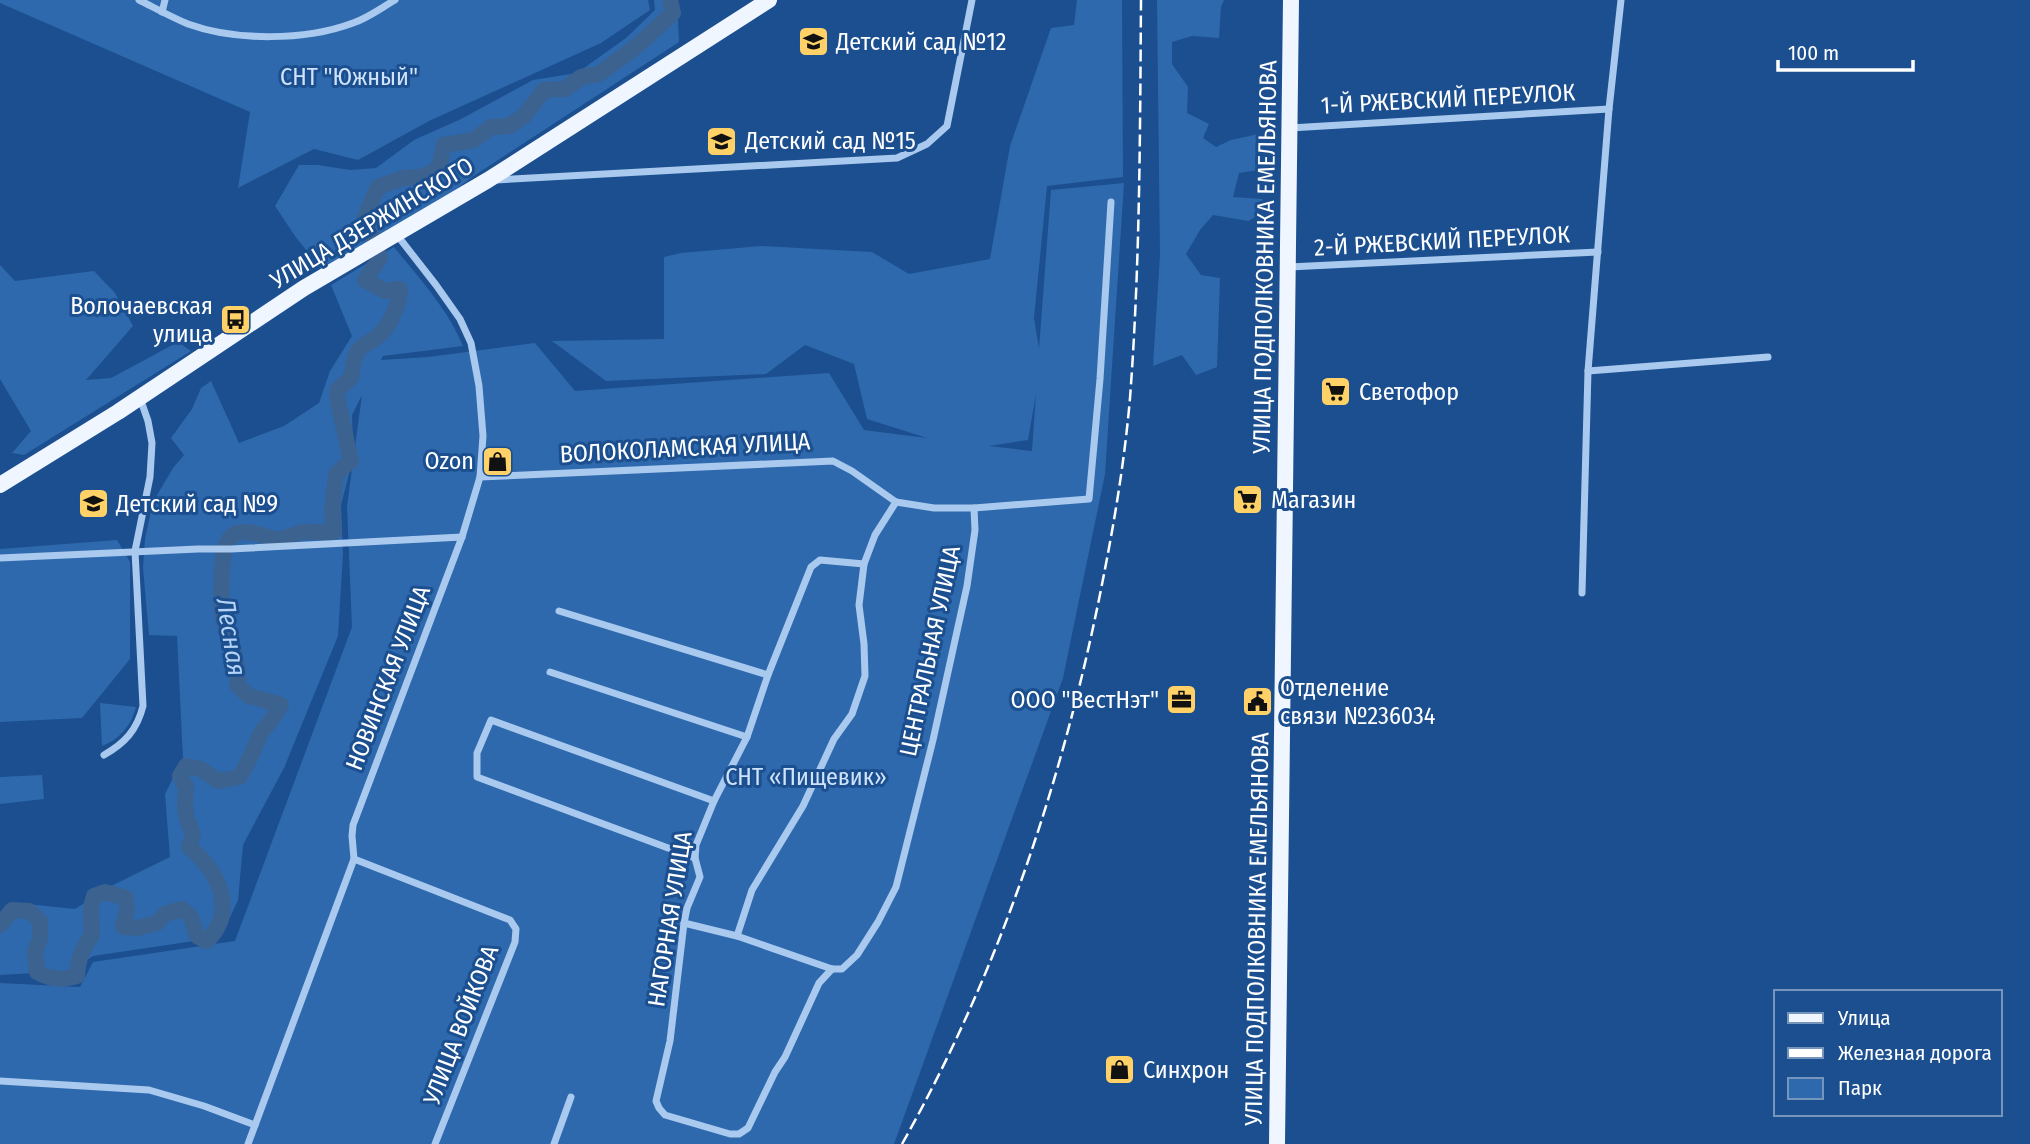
<svg xmlns="http://www.w3.org/2000/svg" width="2030" height="1144" viewBox="0 0 2030 1144" font-family="'Fira Sans Condensed',sans-serif">
<style>
.green{fill:#2e69ad;fill-rule:evenodd}
.lines{fill:none;stroke-linecap:round;stroke-linejoin:round}
.river{stroke:#3c6290;stroke-width:16}
.street{stroke:#a9c9ee;stroke-width:7}
.primary{stroke:#f0f6ff;stroke-width:16}
.rail{stroke:#fff;stroke-width:2.5;stroke-dasharray:12 5;stroke-linecap:butt}
.labels{text-anchor:middle;dominant-baseline:central;stroke-width:6;stroke-linejoin:round;paint-order:stroke}
.poi-label{font-size:24px;fill:#fff;stroke:#1b4f8f;text-anchor:start}
.park-label{font-size:24px;fill:#cfe3fa;stroke:#1b4f8f}
.street-label{font-size:24px;fill:#fff;stroke:#1b4f8f}
.water-label{font-size:26px;font-style:italic;fill:#b5d3f5;stroke:#1b4f8f}
</style>
<rect width="100%" height="100%" fill="#1b4f8f"/>
<g class="green">
<path d="M0,0H648L650,10L601,43L429,121L358,160L314,149L238,188L250,112L0,3Z"/>
<path d="M654,0H677L679,42L472,177L444,199L321,269L295,236L275,206L299,165H318L350,170L376,168L414,140L461,119L533,80L577,73L626,38L655,10Z"/>
<path d="M1077,0H1122L1123,177L1047,186L1034,318L1039,349L1051,190L1124,183L1105,474L1063,678L894,1144H0V983L80,987L93,962L235,941L352,627L347,506L362,395L352,415L353,443L349,474L341,505L343,554L338,636L284,768L243,845L238,900L221,937L93,956L70,971L0,975V914L27,904L75,909L113,885L170,857L165,794L183,758L177,636L149,635L143,568L145,539L153,502L173,468L184,455L171,438L192,409L201,388L211,381L239,443L284,426L319,403L330,371L352,336L331,285L394,247C419,278 448,309 463,346L383,356L381,360L428,357L535,343L575,391L829,373L864,430L927,438L867,419L854,364L805,345L766,374L606,381L552,341L664,339V257L681,253L761,246L872,252L909,274L990,259L1010,146L1051,28L1074,25ZM1036,394L1032,451L989,446L1028,440Z"/>
<path d="M1157,0H1224L1221,7L1219,38L1192,36L1172,42V64L1188,87L1187,113L1209,124L1203,138L1216,147L1231,140L1263,133L1266,169L1239,173L1233,197L1262,199L1268,210L1248,221L1213,215L1200,230L1186,254L1201,275L1220,278L1217,367L1196,375L1182,355L1153,366L1160,255Z"/>
<path d="M0,265L15,281L94,271L115,293L133,326L86,380L111,378L178,342L191,351L24,455L12,453L31,431L0,379Z"/>
<path d="M117,540L130,562V659L82,718L0,722V549Z"/>
<path d="M100,703L136,707C131,726 120,739 102,746Z"/>
<path d="M42,775L44,799L0,804V777Z"/>
</g>
<g class="lines">
<path class="river" d="M0,925L12,910L29,911L40,921V938L35,952L37,972C52,980 61,980 77,976C78,959 82,949 92,935L91,907L94,896L105,892L126,898L127,912L123,927L137,928L157,923L165,914L182,909L191,917L197,936L207,941C238,910 218,871 189,847L193,834L187,819L185,808L186,787L180,776L186,766L201,769L218,781L240,777L252,754L261,732L270,722L281,705L249,696L237,685C242,659 225,636 222,612C220,602 222,590 222,580C222,564 221,532 244,532C255,531 266,538 276,539C286,540 293,534 302,532C310,531 324,533 334,532L332,511L336,474L351,461L338,402L337,390L351,378C352,370 353,359 358,351C361,346 370,342 376,338C390,327 399,306 400,289L385,291L365,280L380,258L365,217L378,187L403,178L423,177L439,168L444,145L474,140L491,127L509,126L524,116L544,90L565,89L581,77L599,74L637,46L673,13L670,0"/>
<g class="street">
<path d="M139,0C155,8 171,17 188,24C235,41 305,41 353,23C368,18 381,8 395,0"/>
<path d="M162,12L165,0"/>
<path d="M1290,128L1609,109"/>
<path d="M496,180L897,158L927,144L947,126L972,0"/>
<path d="M1289,267L1598,252"/>
<path d="M1588,371L1768,357"/>
<path d="M480,477L833,461L852,471L896,502L934,508H974L1089,499L1100,379L1111,202"/>
<path d="M0,558L198,549H231L462,537"/>
<path d="M1582,593L1588,371L1609,109L1621,0"/>
<path d="M559,611L768,675"/>
<path d="M550,672L747,737"/>
<path d="M104,755C125,743 137,730 143,706L135,551L150,477L152,443L148,421L140,398"/>
<path d="M695,858L477,777V753L491,720L714,801"/>
<path d="M354,859L510,920L516,929L515,942L435,1144"/>
<path d="M684,923L737,936L832,969H842L857,955L878,922L896,887L933,740L967,586L975,530L974,508"/>
<path d="M737,936L752,890L803,806L834,739L852,714L865,676L864,644L859,605L864,564L875,535L896,502"/>
<path d="M832,969L819,983L785,1057L775,1072L748,1128L739,1134H730L665,1115L659,1108L656,1101L670,1041L684,923L687,908L700,877L695,858L696,845L714,801L747,737L768,675L811,567L820,560L864,564"/>
<path d="M0,1081L149,1090L204,1106L255,1125"/>
<path d="M248,1144L354,859L352,836L353,825L462,537L480,477L483,436L479,386L471,343L460,319L436,285L397,235"/>
<path d="M554,1144L571,1097"/>
</g>
<g class="primary">
<path d="M0,485L118,412L304,288L488,180L769,0"/>
<path d="M1277,1144L1291,0"/>
</g>
<path class="rail" d="M902,1144C1002,967 1067,768 1105,569C1116,512 1125,456 1130,398C1140,266 1140,133 1141,0"/>
</g>
<defs>
<symbol id="school-square" viewBox="-11 -11 22 22"><rect x="-9" y="-9" width="18" height="18" rx="4" fill="#ffd166" stroke="#1b4f8f"/><path d="M0-5L7-2L0 1L-7-2ZM-4 1L0 2.5L4 1V4Q0 6-4 4Z" fill="#111"/></symbol>
<symbol id="bus-square" viewBox="-11 -11 22 22"><rect x="-9" y="-9" width="18" height="18" rx="4" fill="#ffd166" stroke="#1b4f8f"/><path d="M-5-6H5V4H4V6H2V4H-2V6H-4V4H-5ZM-3.5-4V0h7V-4ZM-3.5 1.2v1.5H-2V1.2ZM2 1.2v1.5H3.5V1.2Z" fill="#111"/></symbol>
<symbol id="supermarket-square" viewBox="-11 -11 22 22"><rect x="-9" y="-9" width="18" height="18" rx="4" fill="#ffd166" stroke="#1b4f8f"/><path d="M-6-5.5h2.5l.6 2H6L4.5 2H-2.5L-4.4-4H-6ZM-1.5 3.2a1.3 1.3 0 1 0 .1 0ZM3 3.2a1.3 1.3 0 1 0 .1 0Z" fill="#111"/></symbol>
<symbol id="shop-square" viewBox="-11 -11 22 22"><rect x="-9" y="-9" width="18" height="18" rx="4" fill="#ffd166" stroke="#1b4f8f"/><path d="M-5-2.5h2.3a2.7 3.5 0 0 1 5.4 0H5L5.5 6h-11ZM-1.5-2.5h3a1.5 2.3 0 0 0-3 0Z" fill="#111"/></symbol>
<symbol id="office-square" viewBox="-11 -11 22 22"><rect x="-9" y="-9" width="18" height="18" rx="4" fill="#ffd166" stroke="#1b4f8f"/><path d="M-6-3h4V-5.5h4V-3h4V5H-6ZM-1-4.5V-3h2v-1.5ZM-6 0V1H6V0Z" fill="#111"/></symbol>
<symbol id="civic-square" viewBox="-11 -11 22 22"><rect x="-9" y="-9" width="18" height="18" rx="4" fill="#ffd166" stroke="#1b4f8f"/><path d="M-.6-6.5H3V-4.5H.6V-3L4-1V1h2V6H-6V1h2V-1L-.6-3ZM-1.2 2.5V6h2.4V2.5Z" fill="#111"/></symbol>
</defs>
<g fill-rule="evenodd">
<use href="#school-square" x="796" y="24" width="35" height="35"/>
<use href="#school-square" x="704" y="124" width="35" height="35"/>
<use href="#bus-square" x="218" y="302" width="35" height="35"/>
<use href="#supermarket-square" x="1318" y="374" width="35" height="35"/>
<use href="#shop-square" x="480" y="444" width="35" height="35"/>
<use href="#supermarket-square" x="1230" y="482" width="35" height="35"/>
<use href="#school-square" x="76" y="486" width="35" height="35"/>
<use href="#office-square" x="1164" y="682" width="35" height="35"/>
<use href="#civic-square" x="1240" y="684" width="35" height="35"/>
<use href="#shop-square" x="1102" y="1052" width="35" height="35"/>
</g>
<g class="labels">
<g class="poi-label">
<text x="836" y="42">Детский сад №12</text>
<text x="745" y="141">Детский сад №15</text>
<text x="213" y="306" text-anchor="end">Волочаевская<tspan x="213" dy="28">улица</tspan></text>
<text x="1359" y="392">Светофор</text>
<text x="474" y="461" text-anchor="end">Ozon</text>
<text x="1271" y="500">Магазин</text>
<text x="116" y="504">Детский сад №9</text>
<text x="1280" y="688">Отделение<tspan x="1280" dy="28">связи №236034</tspan></text>
<text x="1159" y="700" text-anchor="end">ООО "ВестНэт"</text>
<text x="1143" y="1070">Синхрон</text>
</g>
<g class="park-label">
<text x="349" y="77">СНТ "Южный"</text>
<text x="806" y="777">СНТ «Пищевик»</text>
</g>
<g class="street-label">
<text transform="translate(1448 99) rotate(-3)">1-Й РЖЕВСКИЙ ПЕРЕУЛОК</text>
<text transform="translate(372 223) rotate(-31)">УЛИЦА ДЗЕРЖИНСКОГО</text>
<text transform="translate(1442 241) rotate(-3)">2-Й РЖЕВСКИЙ ПЕРЕУЛОК</text>
<text transform="translate(1265 257) rotate(-89)">УЛИЦА ПОДПОЛКОВНИКА ЕМЕЛЬЯНОВА</text>
<text transform="translate(685 448) rotate(-3)">ВОЛОКОЛАМСКАЯ УЛИЦА</text>
<text transform="translate(930 651) rotate(-78)">ЦЕНТРАЛЬНАЯ УЛИЦА</text>
<text transform="translate(388 678) rotate(-69)">НОВИНСКАЯ УЛИЦА</text>
<text transform="translate(670 919) rotate(-81)">НАГОРНАЯ УЛИЦА</text>
<text transform="translate(1257 929) rotate(-89)">УЛИЦА ПОДПОЛКОВНИКА ЕМЕЛЬЯНОВА</text>
<text transform="translate(461 1025) rotate(-69)">УЛИЦА ВОЙКОВА</text>
</g>
<g class="water-label">
<text transform="translate(231 637) rotate(81)">Лесная</text>
</g>
</g>
<rect x="1774" y="990" width="228" height="126" fill="#1b4f8f" stroke="#7695bc" stroke-width="2"/>
<rect x="1788" y="1013" width="35" height="10" fill="#f0f6ff" stroke="#7695bc" stroke-width="2"/>
<text x="1838" y="1025" font-size="21" fill="#ffffff">Улица</text>
<rect x="1788" y="1048" width="35" height="10" fill="#ffffff" stroke="#7695bc" stroke-width="2"/>
<text x="1838" y="1060" font-size="21" fill="#ffffff">Железная дорога</text>
<rect x="1788" y="1078" width="35" height="21" fill="#2e69ad" stroke="#7695bc" stroke-width="2"/>
<text x="1838" y="1095" font-size="21" fill="#ffffff">Парк</text>
<path d="M1778 60v10h135v-10" fill="none" stroke="#ffffff" stroke-width="3.5"/>
<text x="1788" y="60" font-size="21" fill="#ffffff" stroke="#1b4f8f" stroke-width="5" paint-order="stroke">100 m</text>
</svg>
